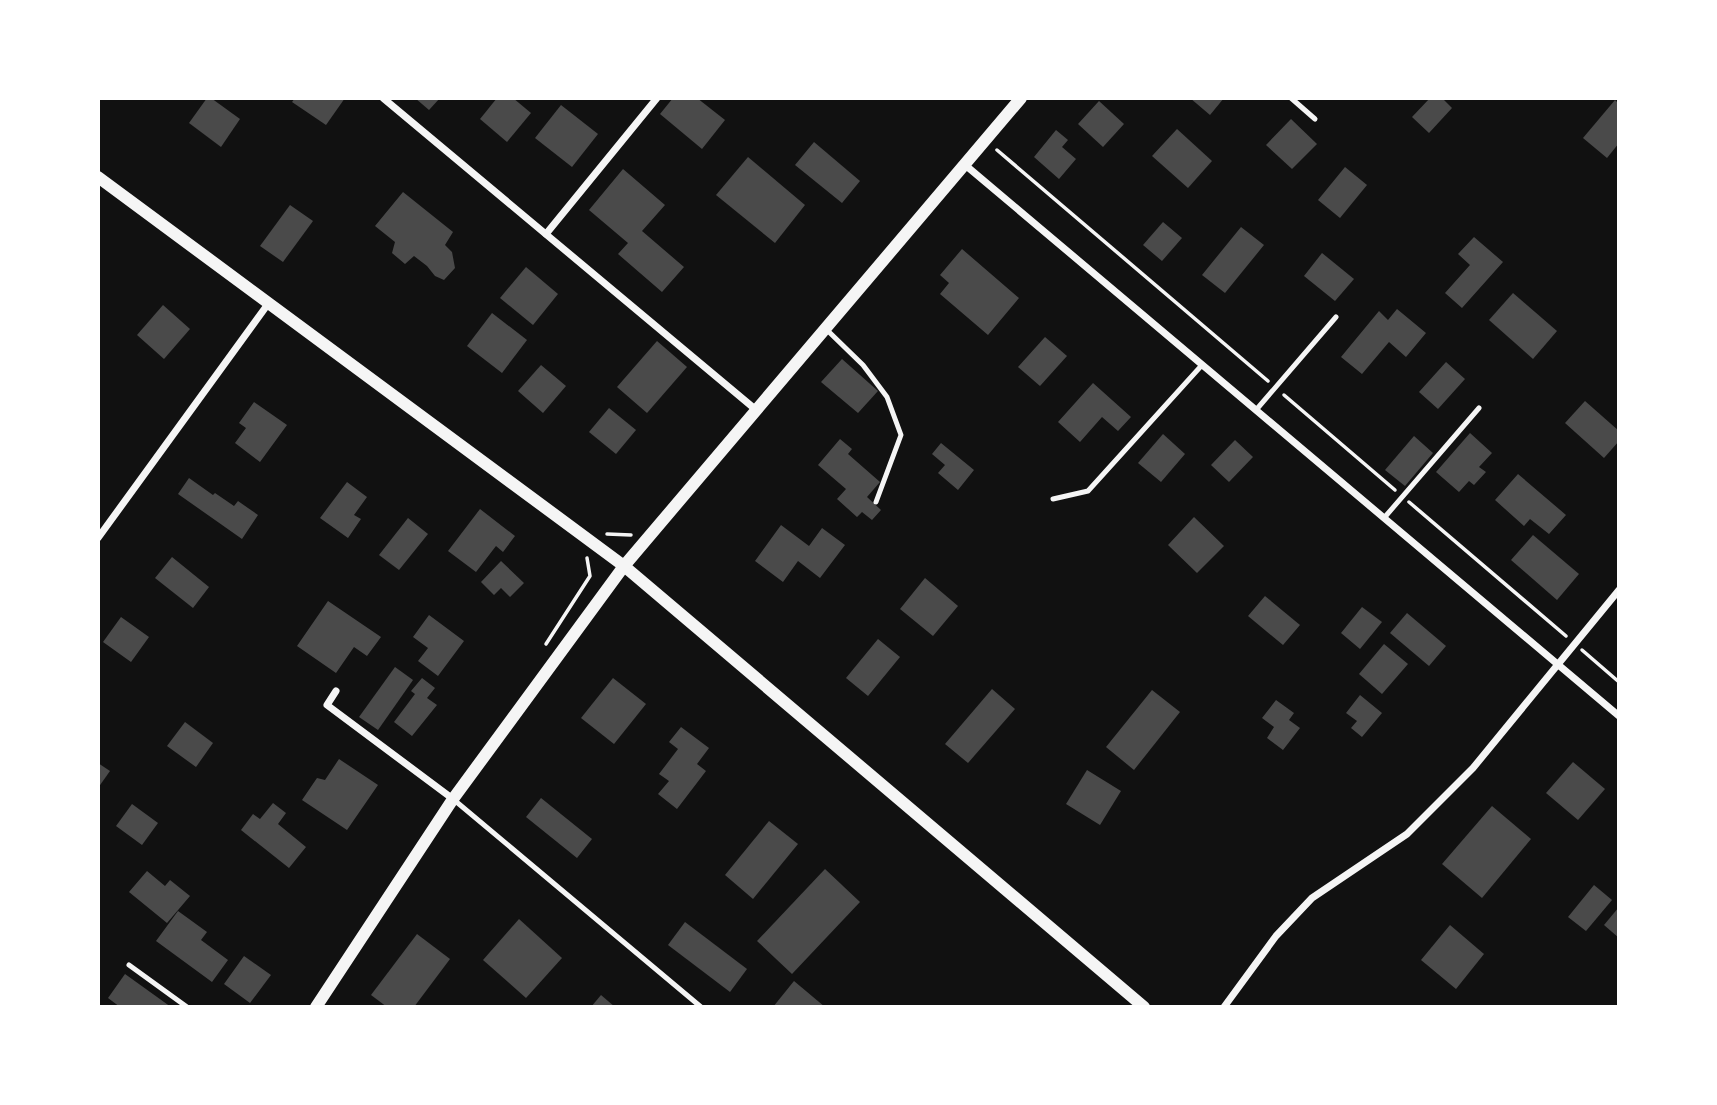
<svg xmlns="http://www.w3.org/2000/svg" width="1717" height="1105" viewBox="0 0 1717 1105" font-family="'Fira Sans',sans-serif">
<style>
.building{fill:#4a4a4a}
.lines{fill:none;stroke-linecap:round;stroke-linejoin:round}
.path{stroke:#f5f5f5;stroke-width:3.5}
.service{stroke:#f5f5f5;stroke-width:5}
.minor{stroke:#f5f5f5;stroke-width:7}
.tertiary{stroke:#f5f5f5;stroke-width:12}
</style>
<rect width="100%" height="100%" fill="#111"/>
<g class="building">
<path d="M207,98H211L240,119L221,147L189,123Z"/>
<path d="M295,98H345L326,125L292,102Z"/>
<path d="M415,98H440L429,110Z"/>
<path d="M497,98H513L531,113L507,142L480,119Z"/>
<path d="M673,98H697L725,120L702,149L660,114Z"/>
<path d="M1190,98H1224L1210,115Z"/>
<path d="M1430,98H1442L1452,108L1429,133L1412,117Z"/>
<path d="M1615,100L1619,104V143L1607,158L1583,138Z"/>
<path d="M1099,101L1124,124L1103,147L1078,124Z"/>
<path d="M561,105L598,134L572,167L535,138Z"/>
<path d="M1291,119L1317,144L1292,169L1266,145Z"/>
<path d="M1177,129L1212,161L1188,188L1152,156Z"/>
<path d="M1056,130L1068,140L1062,147L1076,159L1059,179L1034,157Z"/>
<path d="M814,142L860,181L842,203L795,165Z"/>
<path d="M748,157L805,205L775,243L716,195Z"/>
<path d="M1345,167L1367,185L1340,218L1318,200Z"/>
<path d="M623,169L665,205L642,231L684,267L662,292L618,254L628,243L589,210Z"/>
<path d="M403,192L453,232L445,245L452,252L455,268L444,280L435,276L427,266L414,256L405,264L392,253L395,242L375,226Z"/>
<path d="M290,205L313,221L283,262L260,246Z"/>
<path d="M1163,222L1182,238L1162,261L1143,245Z"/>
<path d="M1241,227L1264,245L1225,293L1202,275Z"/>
<path d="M1474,237L1503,262L1462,308L1445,293L1470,265L1458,254Z"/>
<path d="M962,249L1019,298L988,335L940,294L949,283L940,275Z"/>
<path d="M1322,253L1354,279L1335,301L1304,276Z"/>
<path d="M526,267L558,294L533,325L500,298Z"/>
<path d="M1513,293L1557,331L1533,359L1489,320Z"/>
<path d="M163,305L190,329L164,359L137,335Z"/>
<path d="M1397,309L1426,333L1406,357L1389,342L1362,374L1341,357L1379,311L1388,320Z"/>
<path d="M492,313L527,340L502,373L467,346Z"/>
<path d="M1045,337L1067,356L1040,386L1018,367Z"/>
<path d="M657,341L687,367L647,413L617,387Z"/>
<path d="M842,359L878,391L858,413L821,382Z"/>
<path d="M1446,362L1465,379L1438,409L1419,392Z"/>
<path d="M541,365L566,386L543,413L518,391Z"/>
<path d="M1093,383L1131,417L1118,431L1102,417L1080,442L1058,422Z"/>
<path d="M1585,401L1619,431V441L1604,458L1565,423Z"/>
<path d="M254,402L287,425L260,462L235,443L246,428L239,423Z"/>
<path d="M609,408L636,430L616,454L589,432Z"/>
<path d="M1470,433L1492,453L1479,467L1486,472L1474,485L1469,481L1459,492L1436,472Z"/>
<path d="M1163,434L1185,454L1161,482L1138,463Z"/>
<path d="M1414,436L1433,453L1405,486L1385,470Z"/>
<path d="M840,439L852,449L848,454L880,482L867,497L881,510L872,520L862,512L857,517L837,499L846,489L818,465Z"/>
<path d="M1235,440L1253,457L1229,482L1211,465Z"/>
<path d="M941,443L974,470L958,490L938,473L945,465L932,454Z"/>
<path d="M1518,474L1566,515L1549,534L1530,519L1524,526L1495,500Z"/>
<path d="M189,478L213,495L215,493L234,506L238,501L258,515L242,539L178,494Z"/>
<path d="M347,482L367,497L354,515L361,519L348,538L320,518Z"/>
<path d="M480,509L515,536L503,552L496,546L476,572L448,551Z"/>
<path d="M1194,517L1224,546L1197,573L1168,545Z"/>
<path d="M408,518L428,534L399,570L379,555Z"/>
<path d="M781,525L809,546L822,528L845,545L820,578L798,561L783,582L755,561Z"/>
<path d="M1533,535L1579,574L1557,600L1511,560Z"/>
<path d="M172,557L209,587L193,608L155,578Z"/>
<path d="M501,561L524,583L510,597L501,588L494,595L481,582Z"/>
<path d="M925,578L958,606L933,636L900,609Z"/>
<path d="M1265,596L1300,625L1283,645L1248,616Z"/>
<path d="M328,601L381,637L367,656L354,647L336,673L297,646Z"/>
<path d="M1362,607L1382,622L1360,649L1341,633Z"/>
<path d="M1407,613L1446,646L1429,666L1390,633Z"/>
<path d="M429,615L464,641L438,676L418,661L428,648L413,637Z"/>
<path d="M121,617L149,637L131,662L103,642Z"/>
<path d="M878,639L900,657L868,696L846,678Z"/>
<path d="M1384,644L1408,664L1382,694L1359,674Z"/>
<path d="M395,667L413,680L378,730L359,717Z"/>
<path d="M422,678L435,688L427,698L437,705L412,736L394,722L415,694L411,691Z"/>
<path d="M613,678L646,704L614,744L581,718Z"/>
<path d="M992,689L1015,709L968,763L945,744Z"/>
<path d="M1152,690L1180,712L1134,770L1106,747Z"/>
<path d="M1360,695L1382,713L1362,737L1351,728L1357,721L1346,713Z"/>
<path d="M1276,700L1294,713L1289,720L1300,728L1283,750L1267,738L1274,727L1262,718Z"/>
<path d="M185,722L213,743L196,767L167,746Z"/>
<path d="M681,727L709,748L697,764L706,771L677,809L658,794L669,781L659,774L678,749L669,742Z"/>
<path d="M339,759L378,785L347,830L302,800L317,778L325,780Z"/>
<path d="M1573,762L1605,789L1578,820L1546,793Z"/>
<path d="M98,763L110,771L98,788Z"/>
<path d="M1087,770L1121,791L1100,825L1066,804Z"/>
<path d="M541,798L592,839L577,858L526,817Z"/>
<path d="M273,803L286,813L278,824L306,847L289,868L241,830L253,814L260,819Z"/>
<path d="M132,804L158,823L142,845L116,826Z"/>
<path d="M1492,806L1531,839L1482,898L1442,864Z"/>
<path d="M769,821L798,844L753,899L725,875Z"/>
<path d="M825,869L860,902L792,974L757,941Z"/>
<path d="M147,871L165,886L170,880L190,896L167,923L129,892Z"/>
<path d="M1594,885L1612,900L1586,931L1568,917Z"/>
<path d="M1619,907V938L1604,925Z"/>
<path d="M178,911L207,932L201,940L228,960L212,982L156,941Z"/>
<path d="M519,919L562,958L526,998L483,960Z"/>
<path d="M685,922L747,969L730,992L668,945Z"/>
<path d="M1450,925L1484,954L1456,989L1421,960Z"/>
<path d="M417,934L450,959L414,1007H387L371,995Z"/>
<path d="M244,956L271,975L250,1003L224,984Z"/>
<path d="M125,974L171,1007H120L108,998Z"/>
<path d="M794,981L825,1007H773Z"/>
<path d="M601,995L615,1007H591Z"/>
</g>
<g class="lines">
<g class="path">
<path d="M997,150L1268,381"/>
<path d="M1284,395L1395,490"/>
<path d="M1409,502L1566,636"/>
<path d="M607,534L631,535"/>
<path d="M546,644L590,576L587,558"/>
<path d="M1582,650L1619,682"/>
</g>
<g class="service">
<path d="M1291,98L1315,119"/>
<path d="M827,330L863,365L887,397L901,435L876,502"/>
<path d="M1256,410L1336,317"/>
<path d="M1053,499L1088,491L1202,365"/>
<path d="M1384,518L1479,408"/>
<path d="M453,799L701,1007"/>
<path d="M129,965L187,1007"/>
</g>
<g class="minor">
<path d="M383,98L755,409"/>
<path d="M964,164L1619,716"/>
<path d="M546,234L657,98"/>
<path d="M98,538L268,304"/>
<path d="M336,691L327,705L453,799"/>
<path d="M1224,1007L1276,936L1312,898L1407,834L1473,768L1619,590"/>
</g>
<g class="tertiary">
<path d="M98,177L624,566L1144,1007"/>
<path d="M316,1007L453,799L624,566L1021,98"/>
</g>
</g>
<rect width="1717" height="1105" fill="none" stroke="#ffffff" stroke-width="200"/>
</svg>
